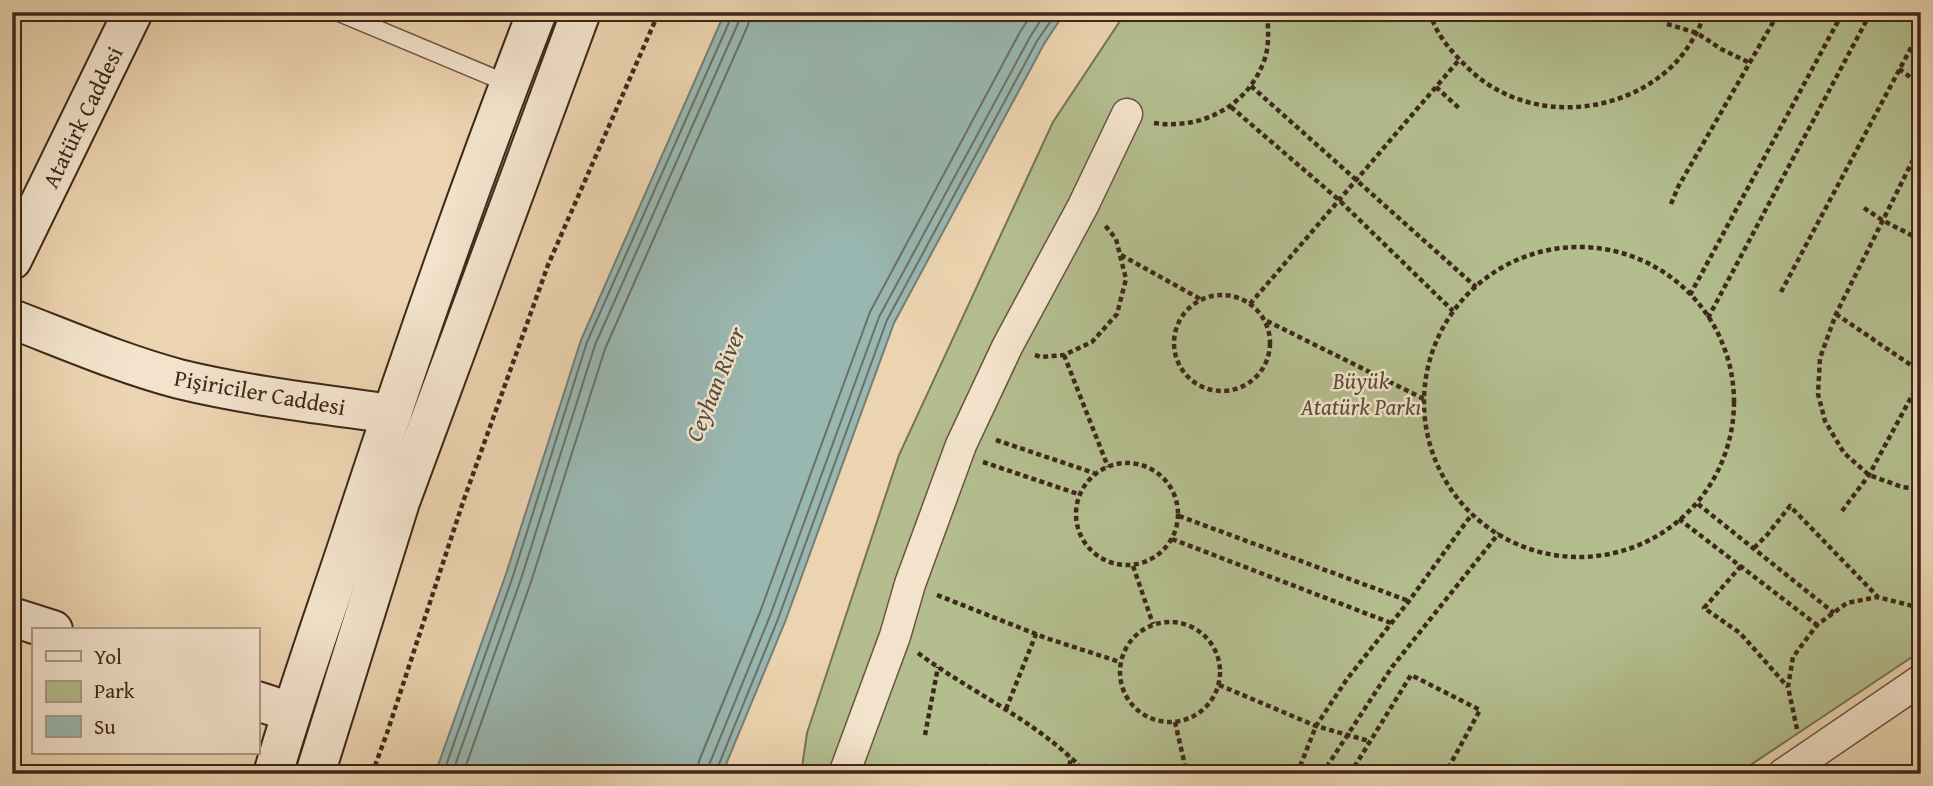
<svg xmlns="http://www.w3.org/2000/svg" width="1933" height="786" viewBox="0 0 1933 786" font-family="'Gentium Book Plus',serif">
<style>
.green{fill:#b3bd8e;stroke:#787254;stroke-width:2}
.water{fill:#99b7b1;stroke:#747e75;stroke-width:2}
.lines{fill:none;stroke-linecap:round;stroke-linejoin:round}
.shore{stroke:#6b7066;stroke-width:2}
.lane-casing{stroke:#695340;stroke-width:19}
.street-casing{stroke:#695340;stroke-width:33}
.secondary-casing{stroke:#3d281b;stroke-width:42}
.path{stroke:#3d281b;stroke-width:4.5;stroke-dasharray:5 3.5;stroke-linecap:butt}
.lane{stroke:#f3e3cc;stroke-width:16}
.street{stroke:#f3e3cc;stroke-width:30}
.secondary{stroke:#f3e3cc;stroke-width:38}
.labels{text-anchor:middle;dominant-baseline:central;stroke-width:5;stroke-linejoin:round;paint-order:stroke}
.street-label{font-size:23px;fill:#3d281b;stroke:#f3e3cc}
.park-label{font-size:23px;font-style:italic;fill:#5a4d38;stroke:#f3e3cc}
.water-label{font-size:24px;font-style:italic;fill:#544c40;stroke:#f3e3cc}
</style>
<rect width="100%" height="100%" fill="#ecd4b0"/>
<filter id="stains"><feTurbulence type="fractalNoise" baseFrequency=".00286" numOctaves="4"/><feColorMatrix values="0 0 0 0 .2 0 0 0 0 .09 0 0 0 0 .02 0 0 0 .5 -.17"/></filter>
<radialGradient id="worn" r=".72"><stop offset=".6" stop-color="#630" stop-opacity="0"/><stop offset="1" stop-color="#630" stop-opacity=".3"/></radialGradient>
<path class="green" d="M1126,12H1921V651L1737,774H801L807,733L899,455L1053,122Z"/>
<path class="water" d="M725,12H1065L1044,44L894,323L785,622L722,774H435L506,574L581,340Z"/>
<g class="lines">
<g class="shore">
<path d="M443,774L513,576L587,342L731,18V12"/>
<path d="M452,774L521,579L595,345L739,21L740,12"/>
<path d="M463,774L531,582L605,349L748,25L751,12"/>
<path d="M697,774L699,761L760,612L870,312L1020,32L1033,12"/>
<path d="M707,774L709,765L770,616L879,317L1030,37L1046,12"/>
<path d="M716,774L717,769L778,619L887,320L1037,41L1057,12"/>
</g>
<defs>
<path id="lane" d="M337,12L509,84"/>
<g id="street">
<path d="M844,774L895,636L910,584L961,445L1007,347L1083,206L1127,114"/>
<path d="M1783,774L1921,680"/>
</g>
<g id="secondary">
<path d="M12,260L133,12"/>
<path d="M12,319C67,340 122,364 179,379C249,396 321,404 392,414"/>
<path d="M12,617L53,630"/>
<path d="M257,701L291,712"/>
<path d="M273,774C297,691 327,609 354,527C411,354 471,182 537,12"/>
<path d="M315,774L400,502L581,12"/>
</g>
</defs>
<use href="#lane" class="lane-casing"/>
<use href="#street" class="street-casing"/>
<use href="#secondary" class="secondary-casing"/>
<g class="path">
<path d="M1430,12C1435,33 1450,50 1465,65C1518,121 1611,120 1668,70C1686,54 1697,34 1706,12"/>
<path d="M1667,24L1697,33L1721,49L1750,63"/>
<path d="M1899,69L1921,85"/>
<path d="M1251,86L1476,287"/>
<path d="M1436,87L1460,109"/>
<path d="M1231,107L1339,200L1453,311"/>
<path d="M1154,123C1201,130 1247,107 1264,61C1270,45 1268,29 1267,12"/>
<path d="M1921,144L1836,314L1820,358L1818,394L1825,421L1844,453L1869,475L1902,487L1921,489"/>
<path d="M1671,204L1678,187L1779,12"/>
<path d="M1864,208L1882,220L1921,240"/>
<circle cx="1579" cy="402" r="155"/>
<path d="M1121,255L1202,300"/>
<path d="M1781,292L1921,29"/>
<circle cx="1222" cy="343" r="48"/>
<path d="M1690,295L1843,12"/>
<path d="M1250,304L1459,60"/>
<path d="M1836,314L1921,372"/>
<path d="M1708,318L1871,12"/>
<path d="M1267,321L1426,400"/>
<path d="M1035,355L1041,357L1064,355L1092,342L1117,314L1126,279L1116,239L1104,224"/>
<path d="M1064,355L1108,467"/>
<path d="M996,440L1094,473"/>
<path d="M983,462L1078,494"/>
<circle cx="1127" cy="514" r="51"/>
<path d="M1698,504L1834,613"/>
<path d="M1842,511L1869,475L1921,379"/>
<path d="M1179,516L1409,601"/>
<path d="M1679,519L1817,625"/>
<path d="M1172,539L1391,623"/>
<path d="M1754,548L1767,535L1790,506L1877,596"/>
<path d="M1133,566L1153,624"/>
<path d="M1741,566L1704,608L1740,633L1787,686"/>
<path d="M937,595L1046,638L1120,662"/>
<circle cx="1170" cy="672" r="50"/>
<path d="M918,653C973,694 1040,722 1087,774"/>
<path d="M1219,685L1316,726L1369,741"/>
<path d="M1006,709L1036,634"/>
<path d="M1175,722L1187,774"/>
<path d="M1797,729L1788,687L1793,657L1817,625L1847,603L1877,597L1921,608"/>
<path d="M925,735L938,667"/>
<path d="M372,774L387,733L463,502L548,265L659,12"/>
<path d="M969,774L985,766L1015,774"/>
<path d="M1068,774L1071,757"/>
<path d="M1297,774L1316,726L1347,679L1409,601L1472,514"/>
<path d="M1322,774L1392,667L1499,533"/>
<path d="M1350,774L1411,675L1480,710L1445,774"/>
</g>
<use href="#lane" class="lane"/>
<use href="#street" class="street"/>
<use href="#secondary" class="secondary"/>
</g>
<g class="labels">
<g class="street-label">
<text transform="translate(82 117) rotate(-64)">Atatürk Caddesi</text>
<text transform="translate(260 392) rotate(10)">Pişiriciler Caddesi</text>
</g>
<g class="park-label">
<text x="1361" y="380">Büyük<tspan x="1361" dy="26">Atatürk Parkı</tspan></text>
</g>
<g class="water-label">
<text transform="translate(715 384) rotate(-68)">Ceyhan River</text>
</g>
</g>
<rect width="1933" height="786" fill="none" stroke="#ecd4b0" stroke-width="42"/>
<rect x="14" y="14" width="1905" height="758" fill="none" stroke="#3d281b" stroke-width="3.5"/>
<rect x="21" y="21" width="1891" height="744" fill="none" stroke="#3d281b" stroke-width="2"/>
<rect x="32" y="628" width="228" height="126" fill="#f3e3cc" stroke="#aa9885" stroke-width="2"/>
<rect x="46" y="651" width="35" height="10" fill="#f3e3cc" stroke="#aa9885" stroke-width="2"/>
<text x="94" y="664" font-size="21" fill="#3d281b">Yol</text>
<rect x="46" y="681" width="35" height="21" fill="#b3bd8e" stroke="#aa9885" stroke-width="2"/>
<text x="94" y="698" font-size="21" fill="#3d281b">Park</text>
<rect x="46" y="716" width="35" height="21" fill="#99b7b1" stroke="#aa9885" stroke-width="2"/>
<text x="94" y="734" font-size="21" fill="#3d281b">Su</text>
<rect width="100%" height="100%" filter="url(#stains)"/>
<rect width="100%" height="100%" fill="url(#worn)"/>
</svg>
